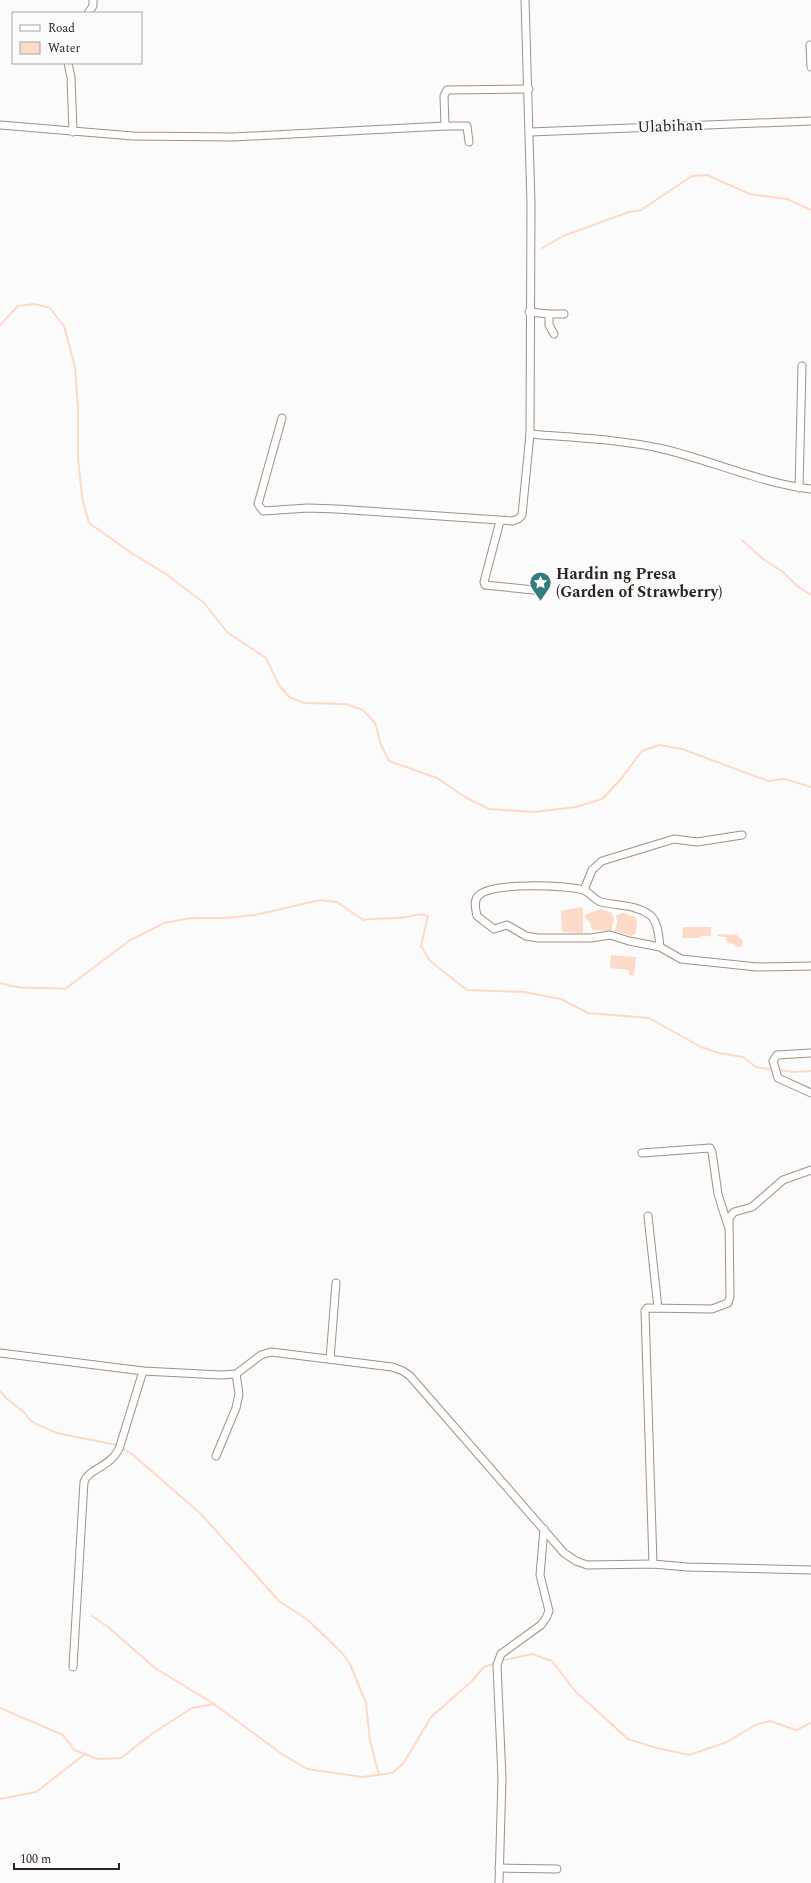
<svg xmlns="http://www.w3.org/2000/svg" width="811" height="1883" viewBox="0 0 811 1883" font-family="Spectral,serif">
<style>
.water{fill:#fdd9c7}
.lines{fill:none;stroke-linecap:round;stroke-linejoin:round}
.stream{stroke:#fdd9c7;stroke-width:2}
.minor-casing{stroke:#a58e81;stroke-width:9}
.minor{stroke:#fff;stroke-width:7}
.labels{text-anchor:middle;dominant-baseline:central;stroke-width:4;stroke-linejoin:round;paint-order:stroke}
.street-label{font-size:16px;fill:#2e241f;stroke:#fbfbfb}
.poi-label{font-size:16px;font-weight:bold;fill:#2e241f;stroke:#fbfbfb;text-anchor:start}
</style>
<rect width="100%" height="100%" fill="#fbfbfb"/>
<g class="water">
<path d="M581,907L583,909V931L582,933L564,932L562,930L561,911Z"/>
<path d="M601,909L612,913L614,920L611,931L593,930L591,928L590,922L585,918V915Z"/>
<path d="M623,913L636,917L637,925L635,934L631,936L615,931L617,922L616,915Z"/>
<path d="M683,927H711V936H701L700,938H682Z"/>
<path d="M718,934L737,935L743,941L742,946L737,947L734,944L727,943L726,937L717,936Z"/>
<path d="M611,955L636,957L634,976L629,975V970L610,968Z"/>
</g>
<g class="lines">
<g class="stream">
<path d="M542,248L563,236L629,212L641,210L692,176L707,175L750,194L787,199L811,210"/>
<path d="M0,325L18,306L35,304L50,308L64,326L75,367L78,408V458L82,497L89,523L133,554L166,574L204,603L228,633L266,658L279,685L289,697L304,703L346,704L363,710L375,723L381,745L389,761L437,778L465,797L489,809L534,812L576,807L602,799L621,779L642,751L659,745L682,749L768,781L785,779L811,787"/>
<path d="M742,540L763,559L783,572L797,586L811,595"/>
<path d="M0,983C22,991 42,986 65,989L129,941L164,923L192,918H225L255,915L320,900L337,902L363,920C378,918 392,919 407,917C416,915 419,913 428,916L421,946L430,961L467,990L524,992L561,999L588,1013L649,1018L701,1047L719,1053L743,1057L756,1067L774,1070"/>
<path d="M779,1070L793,1072L811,1071"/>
<path d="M0,1391L7,1399L24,1412L31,1421L38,1425L57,1433L116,1445"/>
<path d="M123,1449L132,1454L201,1514L279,1601L308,1620L342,1653L350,1664L366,1703L370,1741L379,1775"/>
<path d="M92,1616L108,1627L155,1668L214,1704"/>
<path d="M500,1661L532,1654L552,1661L575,1691L628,1739L653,1747L689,1755L727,1742L755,1725L770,1721L796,1730L811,1723"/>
<path d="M0,1708L63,1735L74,1750L98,1759L121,1758L153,1733L192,1708L214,1704L282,1754L307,1769L362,1777L392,1773L403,1764L431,1717L472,1681L484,1667L496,1663"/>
<path d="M0,1799L36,1792L85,1754"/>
</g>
<defs>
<g id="minor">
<path d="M88,13L93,6V0"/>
<path d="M810,45L811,67"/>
<path d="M68,63L71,77L73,132"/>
<path d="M0,125L133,136L233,137L445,126L444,96L447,90L529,89"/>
<path d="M445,126H467L469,142"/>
<path d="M530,132L811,121"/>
<path d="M529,312L549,314V325L554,334"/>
<path d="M549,314H564"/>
<path d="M282,418L258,504L263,511L308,508L337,509L512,521L518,519L522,515L530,434L531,204L525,0"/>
<path d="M530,434C575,438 619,439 663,449C713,461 761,483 811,489"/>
<path d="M799,488L802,366"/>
<path d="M500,521L484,582L485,585L543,591"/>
<path d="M584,890L592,870L602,861L674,839L697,842L742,835"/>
<path d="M660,947C659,937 658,921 650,915C635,904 617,906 601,902C594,900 590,892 583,890C565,885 491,882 478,896C473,902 476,910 477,916L494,929L507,925L526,936L538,938H591L610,935L629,941L660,947L681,959L757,967L811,966"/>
<path d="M811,1053L777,1055L773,1061L778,1078L811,1093"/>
<path d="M642,1153L710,1148L712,1152L718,1194L728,1226"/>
<path d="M648,1216L658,1308"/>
<path d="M0,1353L143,1371L221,1375L236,1374L261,1355L271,1352L392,1367L403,1371L410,1376L564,1553L576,1561L587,1565L653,1564L687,1567L811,1570"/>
<path d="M330,1359L336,1283"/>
<path d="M216,1456L236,1408L239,1394L236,1374"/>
<path d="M653,1564L645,1311L647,1308L712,1309L728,1303L730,1297L729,1218L734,1212L752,1207L783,1180L811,1170"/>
<path d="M73,1667L84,1482C89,1468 109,1468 119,1449L143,1371"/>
<path d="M499,1868L557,1869"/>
<path d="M499,1883L502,1778L497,1665L501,1654L541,1625L546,1618L549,1611L540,1575L544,1529"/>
</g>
</defs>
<use href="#minor" class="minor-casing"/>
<use href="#minor" class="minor"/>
</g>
<defs>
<symbol id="sight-pin" viewBox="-11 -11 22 30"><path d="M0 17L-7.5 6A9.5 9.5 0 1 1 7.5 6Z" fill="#327b7f" stroke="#fbfbfb"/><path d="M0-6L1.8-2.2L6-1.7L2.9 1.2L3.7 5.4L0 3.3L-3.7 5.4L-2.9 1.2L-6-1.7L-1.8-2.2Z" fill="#fff"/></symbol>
</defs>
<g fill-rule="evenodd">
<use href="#sight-pin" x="528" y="570" width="25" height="34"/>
</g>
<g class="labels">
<g class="street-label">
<text transform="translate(670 126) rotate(-2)">Ulabihan</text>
</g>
<g class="poi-label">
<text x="556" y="574">Hardin ng Presa<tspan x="556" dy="18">(Garden of Strawberry)</tspan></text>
</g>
</g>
<rect x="12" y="12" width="130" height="52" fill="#fbfbfb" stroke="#a9a5a3"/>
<rect x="20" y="25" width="20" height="6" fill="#ffffff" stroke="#a9a5a3"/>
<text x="48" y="32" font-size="12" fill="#2e241f">Road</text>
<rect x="20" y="42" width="20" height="12" fill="#fdd9c7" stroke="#a9a5a3"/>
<text x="48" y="52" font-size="12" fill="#2e241f">Water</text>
<path d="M14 1863v6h105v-6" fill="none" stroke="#2e241f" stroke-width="2"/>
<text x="20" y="1863" font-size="12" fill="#2e241f" stroke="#fbfbfb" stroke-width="3" paint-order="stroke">100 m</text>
</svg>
